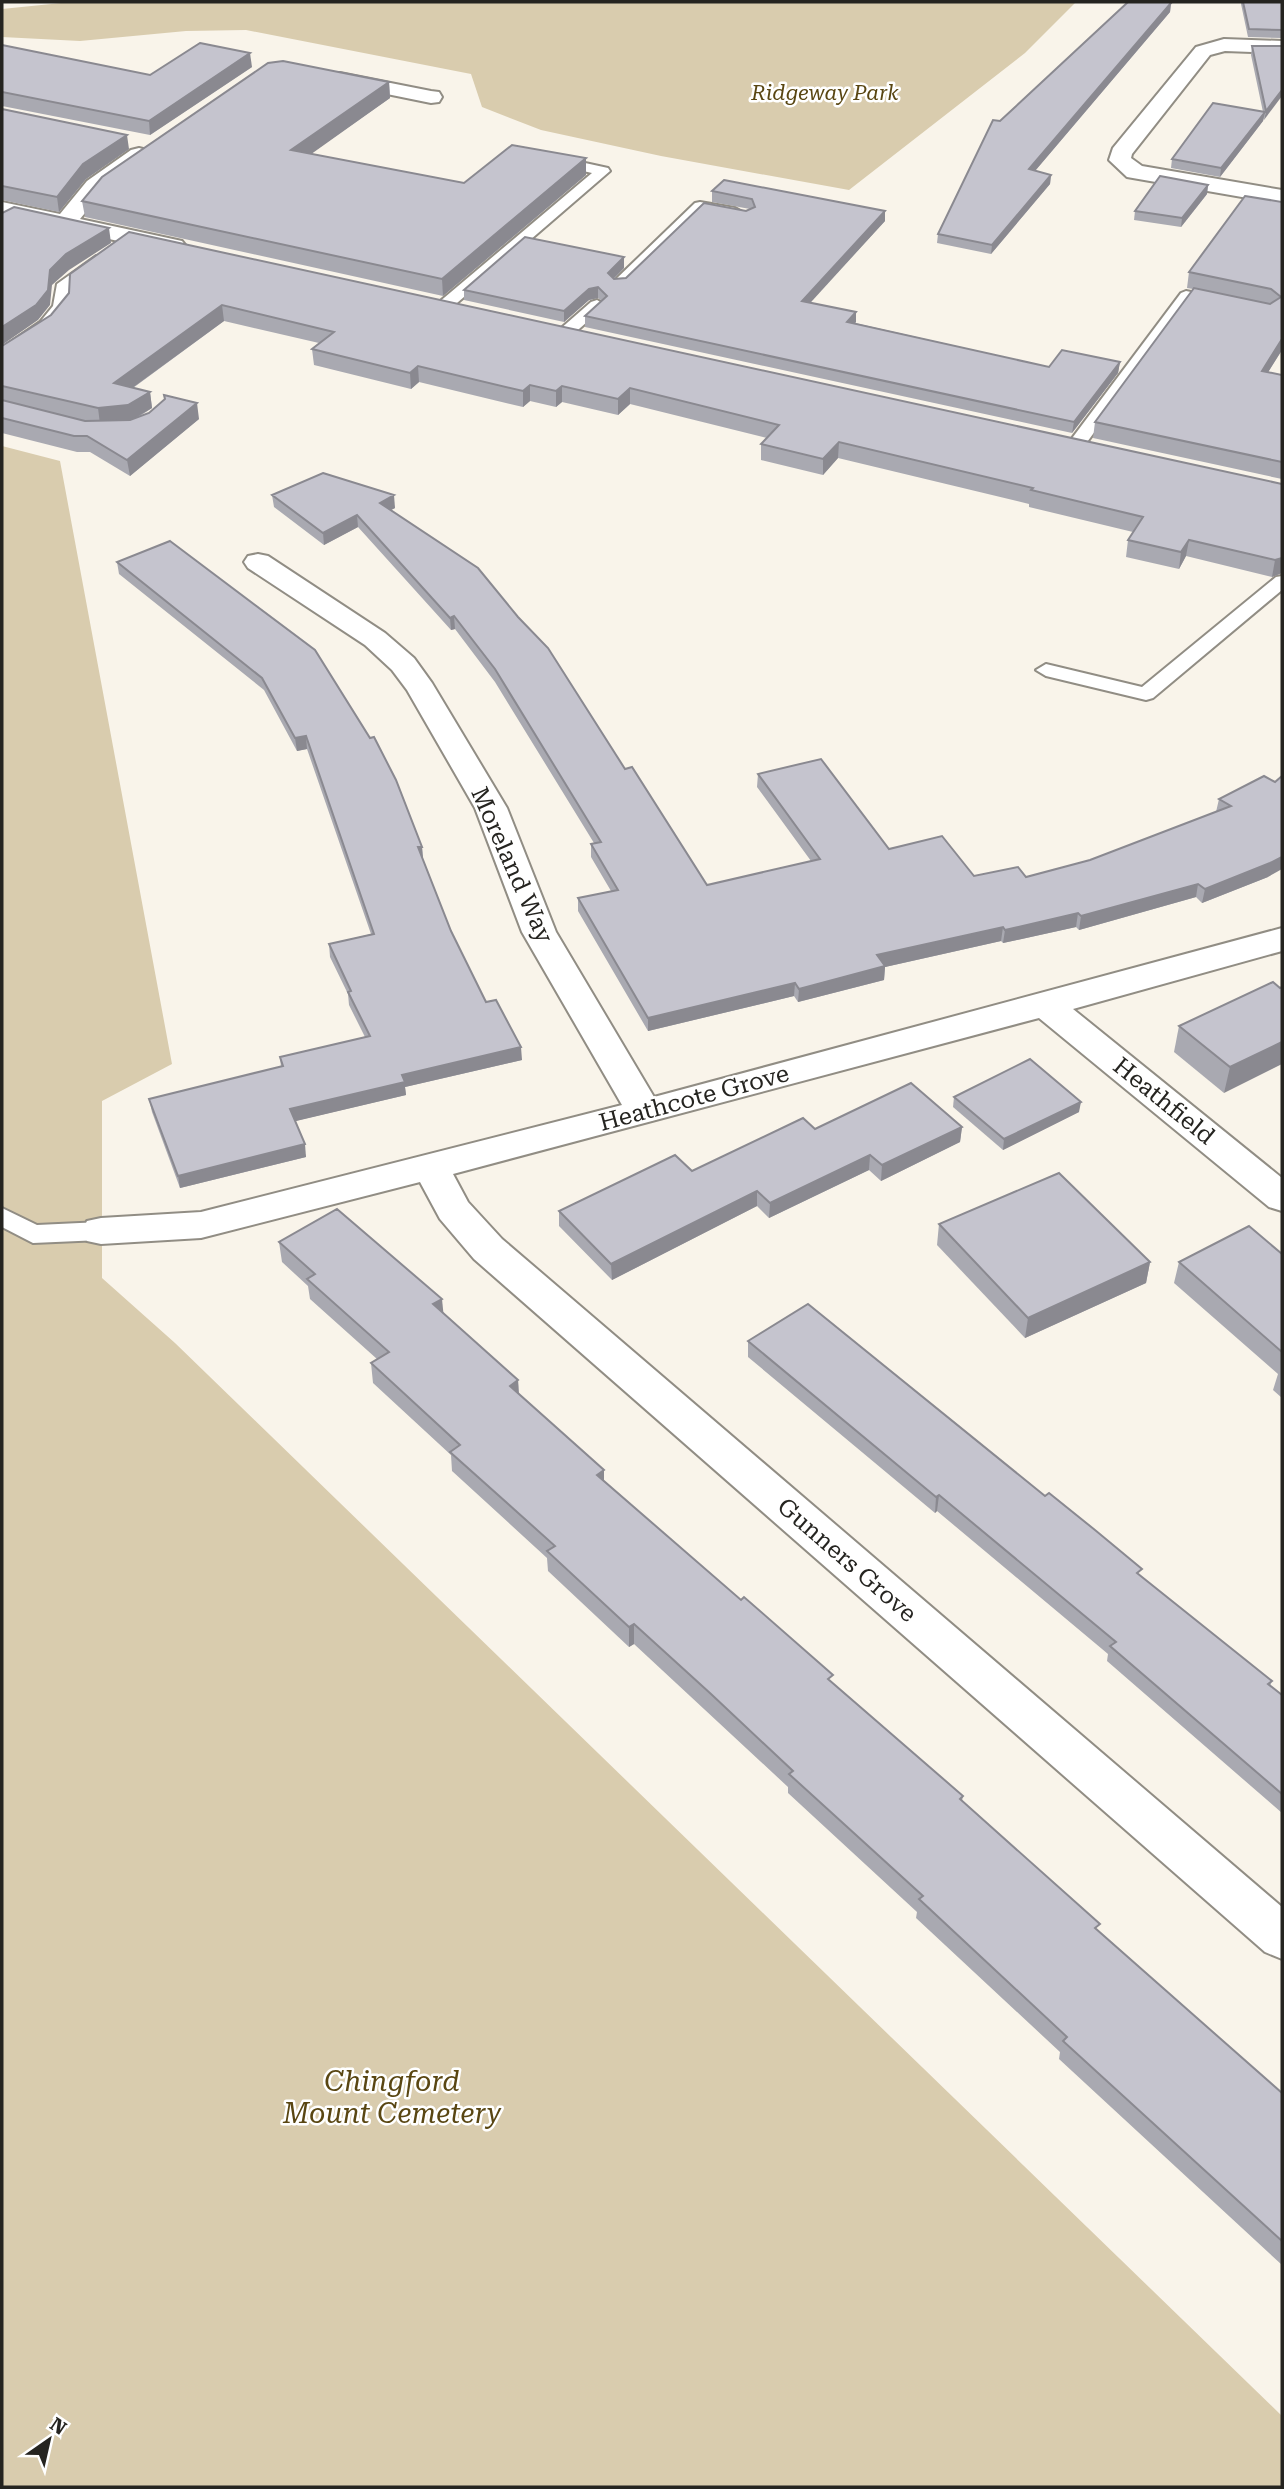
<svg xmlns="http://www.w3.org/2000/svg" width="1284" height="2489" viewBox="0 0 1284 2489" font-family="'Roboto Serif',serif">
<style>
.green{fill:#d9ccae}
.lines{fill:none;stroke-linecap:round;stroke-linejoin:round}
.service-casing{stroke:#918d84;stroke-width:4}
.minor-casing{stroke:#918d84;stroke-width:4}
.service{fill:#fff;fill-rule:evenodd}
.minor{fill:#fff;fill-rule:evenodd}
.wall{fill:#a9a9b1}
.shaded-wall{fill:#8a8990}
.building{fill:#c5c4ce;stroke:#8a8990;stroke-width:2}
.labels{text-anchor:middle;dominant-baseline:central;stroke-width:5;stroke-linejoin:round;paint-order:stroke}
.far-park-label{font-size:21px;font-style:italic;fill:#594612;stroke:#fff}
.street-label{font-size:24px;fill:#252420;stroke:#fff}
.near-park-label{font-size:28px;font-style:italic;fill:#594612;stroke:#fff}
</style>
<rect width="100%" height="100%" fill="#f9f4ea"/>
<g class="green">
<path d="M71,2H1076L1025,53L849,190L661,156L541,130L482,107L471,74L246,30L186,31L80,41L2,37V9Z"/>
<path d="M2,446L60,461L172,1064L102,1101V1278L175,1343L1282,2416V2487H2Z"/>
</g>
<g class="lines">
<defs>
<g id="service">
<path d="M553,156L608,168L610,171L450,309H438L436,306L438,303L592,173L548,163V157Z"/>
<path d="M700,202L735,208L742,212L735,216L703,211L624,287H614L611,284L614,281L695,203Z"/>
<path d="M96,256L104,261L70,289L69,307L52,328L2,360V348L40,322L53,306L57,284Z"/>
<path d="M1186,291L1226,299L1228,302L1220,307L1190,301L1082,449H1070L1068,445L1070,441L1181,293Z"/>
<path d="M597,300L605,305L603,308L571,336H559L557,333L559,330L591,302Z"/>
<path d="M1282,576V590L1153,698L1146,700L1046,676L1036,670L1046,664L1142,687L1276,577Z"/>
<path d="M2,1208L37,1225L101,1222L110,1225L113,1231L110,1237L101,1240L33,1243L2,1227Z"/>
</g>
<g id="minor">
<path d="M1224,39L1282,41V53L1225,51L1210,55L1132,154L1131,158L1142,166L1282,190V204L1127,177L1109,160L1113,148L1196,47Z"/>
<path d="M340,73L431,91L439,92L442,97L439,102L431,103L333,83L329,79L333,75Z"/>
<path d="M139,148L147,150L150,155L147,160L103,191L80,219L182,241L186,246L182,251L174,253L2,216V202L60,214L87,181L131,150Z"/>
<path d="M258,554L268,556L385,633L414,658L432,683L507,808L556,932L654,1097L1282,928V951L1073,1009L1282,1178V1211L1269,1207L1039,1018L453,1174L468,1202L502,1239L1282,1907V1959L1265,1952L474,1259L440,1219L420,1182L201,1238L101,1244L87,1241L82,1231L87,1221L101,1218L201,1212L622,1105L522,932L475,808L407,690L392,670L365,645L248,568L244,562L248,556Z"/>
</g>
</defs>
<use href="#service" class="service-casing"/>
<use href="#minor" class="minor-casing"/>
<use href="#service" class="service"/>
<use href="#minor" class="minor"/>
</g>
<g class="wall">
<path d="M1241,2H1282V38L1248,37L1241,4Z"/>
<path d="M1171,3L1170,12L1035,171L1051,175L1050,184L991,254L937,243L938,234L1000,121Z"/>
<path d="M2,45L150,75L252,67L150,135L2,106Z"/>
<path d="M1252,46H1282L1264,120V118L1263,121L1220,177L1171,168L1172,159L1263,112L1251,55Z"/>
<path d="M389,82L390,98L310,154L464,183L586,175L443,296L85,217L82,201Z"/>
<path d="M2,109L129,149L86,179L59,212L2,200Z"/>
<path d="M1208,185L1207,194L1181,227L1134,220L1135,211Z"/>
<path d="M712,191L885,211V221L810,302L856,322L855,323L1049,367L1120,362L1118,373L1072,433L585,327V316L602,301L598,298L589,300L564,322L464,300V290L624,268L614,279L626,278L750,209L712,202Z"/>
<path d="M1282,202V350L1268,372L1282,375V479L1093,438L1095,422L1193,289L1187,288L1189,272Z"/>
<path d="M70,274L1282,484V575V573L1272,577L1186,556L1179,569L1126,557L1128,540L1133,532L1029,507V504L838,458L823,475L761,460V444L767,438L630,404L618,415L562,402L556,407L530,401L523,407L419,382L411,389L314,365L312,349L319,343L224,321L133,388L150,392L152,408L137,418L199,419L130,476L90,452H77L2,433V346L51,315L69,293Z"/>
<path d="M272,495L395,508L391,510L625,769L707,885L811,861L757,787L758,774L889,849L974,876L1026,877L1090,860L1216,812L1219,799L1264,776L1268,877L1202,903L1196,897L1079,930L1076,927L1003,943L1001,941L885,967L884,980L798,1002L794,996L648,1031L578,911V898L611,891L591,857V844L594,843L495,682L455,629L451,630L358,527L324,545L274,507Z"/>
<path d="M170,541L422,847L423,859L451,931L486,1002L522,1060L405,1087L406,1095L295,1121L306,1157L180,1188L152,1112L149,1099L281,1067L280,1057L365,1037L349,1005L348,994L330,957L329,944L371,934L307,749L297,751L264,690L119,574L117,562Z"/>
<path d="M1280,988L1224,1093L1174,1052L1179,1026Z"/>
<path d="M954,1097L1079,1112L1003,1150L953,1107Z"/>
<path d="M962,1127L960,1142L881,1181L869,1170L769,1218L757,1206L612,1280L559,1226V1211L692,1171L815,1129Z"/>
<path d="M939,1224L1150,1262L1146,1283L1025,1338L937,1245Z"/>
<path d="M279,1242L443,1313L518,1380L519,1394L604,1481L832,1683L963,1796L962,1801L1099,1931L1282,2093V2265L1059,2059L1060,2052L916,1918L917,1912L788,1793V1787L634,1644L629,1647L548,1571L547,1558L452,1471L451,1455L373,1383L371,1363L377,1359L310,1299L308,1286L282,1262Z"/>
<path d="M1282,1254V1398L1273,1390L1278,1374L1174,1283L1179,1262Z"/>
<path d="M748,1341L1141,1576L1272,1681L1270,1686L1282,1695V1813L1107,1661L1108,1654L937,1511L935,1513L748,1357Z"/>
</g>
<g class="shaded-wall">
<path d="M1171,3L1170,12L1029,178V169Z"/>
<path d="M250,53L252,67L150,135L149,121Z"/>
<path d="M389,82L390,98L293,167L291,150Z"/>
<path d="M1282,90V96L1264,120L1266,111Z"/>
<path d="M1265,112L1263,121L1220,177L1221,168Z"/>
<path d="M127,135L129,149L86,179L59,212L57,197L83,164Z"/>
<path d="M586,158V175L443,296L442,279Z"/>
<path d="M1051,175L1050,184L991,254L992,245Z"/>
<path d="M1208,185L1207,194L1181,227L1182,218Z"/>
<path d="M885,211V221L802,312V301Z"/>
<path d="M109,228L111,243L69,270L52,285L50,305L38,320L2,345V327L50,270L66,254Z"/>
<path d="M624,257V268L608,284V273Z"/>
<path d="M598,287V298L589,300L564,322V311L589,289Z"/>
<path d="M222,305L224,321L117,399L114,383Z"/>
<path d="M856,312V322L846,332L847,322Z"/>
<path d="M1282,339V350L1259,387L1262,371Z"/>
<path d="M1120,362L1118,373L1072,433L1074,422Z"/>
<path d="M418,366L419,382L411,389L410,373Z"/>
<path d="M530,385V401L523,407V391Z"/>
<path d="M562,386V402L556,407V391Z"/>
<path d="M630,388V404L618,415V399Z"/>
<path d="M150,392L152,408L130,421L100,424L98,408Z"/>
<path d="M197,403L199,419L130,476L127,460Z"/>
<path d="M839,442L838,458L823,475V459Z"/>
<path d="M394,495L395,508L381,515L380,503Z"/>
<path d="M357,515L358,527L324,545L323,533Z"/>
<path d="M1189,540L1186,556L1179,569L1181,552Z"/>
<path d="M1282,558V573L1272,577L1275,560Z"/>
<path d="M454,616L455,629L451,630L450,618Z"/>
<path d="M306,736L307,749L297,751L295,738Z"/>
<path d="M418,847H422L423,859L419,860Z"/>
<path d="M1282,857V869L1268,877L1202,903L1205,889Z"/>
<path d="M1198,884L1196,897L1079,930L1081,916Z"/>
<path d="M1078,913L1076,927L1003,943L1005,930Z"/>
<path d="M1003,927L1001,941L885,967L884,980L798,1002L799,989L877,955Z"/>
<path d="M795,983L794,996L648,1031V1018Z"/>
<path d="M1282,1042V1064L1224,1093L1230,1067Z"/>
<path d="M521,1047L522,1060L405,1087L406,1095L292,1122L290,1109L402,1075Z"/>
<path d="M1081,1102L1079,1112L1003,1150L1004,1139Z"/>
<path d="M962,1127L960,1142L881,1181L882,1165Z"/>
<path d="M305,1144L306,1157L180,1188L178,1176Z"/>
<path d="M870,1155L869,1170L769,1218L770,1203Z"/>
<path d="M757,1191V1206L612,1280L611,1264Z"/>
<path d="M1150,1262L1146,1283L1025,1338L1028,1318Z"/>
<path d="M442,1299L444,1319L433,1304Z"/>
<path d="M518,1380L519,1400L510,1386Z"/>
<path d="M604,1470V1490L597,1475Z"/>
<path d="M939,1495L937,1511L935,1513L936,1497Z"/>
<path d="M634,1624V1644L629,1647V1627Z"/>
</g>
<g class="building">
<path d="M1128,2H1169L1171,3L1029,169L1051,175L992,245L938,234L993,120L1000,121Z"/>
<path d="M1243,2H1282V30L1249,29Z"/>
<path d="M200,43L250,53L149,121L2,92V45L150,75Z"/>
<path d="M1252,46H1282V90L1266,111Z"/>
<path d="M283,61L389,82L291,150L464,183L512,145L586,158L442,279L82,201L102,177L268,63Z"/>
<path d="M1213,103L1265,112L1221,168L1172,159Z"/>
<path d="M2,109L127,135L83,164L57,197L2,186Z"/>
<path d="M1160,176L1208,185L1182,218L1135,211Z"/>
<path d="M724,180L885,211L802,301L856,312L847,322L1049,367L1062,350L1120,362L1074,422L585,316L607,296L598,287L589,289L564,311L464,290L525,237L624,257L608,273L614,279L626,278L704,203L746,211L755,207L752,199L712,191Z"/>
<path d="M1245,196L1282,202V339L1262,371L1282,375V462L1095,422L1194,288L1270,304L1281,297L1271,289L1189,272Z"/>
<path d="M14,207L109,228L66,254L50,270L48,290L36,305L2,327V213Z"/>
<path d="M129,232L1282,484V558L1275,560L1189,540L1181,552L1128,540L1143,517L1031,490L1033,488L839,442L823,459L761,444L779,425L630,388L618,399L562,386L556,391L530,385L523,391L418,366L410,373L312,349L334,332L222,305L114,383L150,392L128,405L98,408L2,386V346L51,315L69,293L70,274Z"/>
<path d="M164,395L197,403L127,460L87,436H74L2,418V400L85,421L130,420L149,413L165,399Z"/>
<path d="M323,473L394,495L380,503L478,568L518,617L548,648L625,769L632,767L707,885L820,859L758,774L821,759L889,849L942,836L974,876L1018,867L1026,877L1090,860L1231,806L1219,799L1264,776L1275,782L1282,776V857L1270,863L1205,889L1198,884L1081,916L1078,913L1005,930L1003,927L877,955L885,966L799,989L795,983L648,1018L578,898L618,890L591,844L601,842L495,669L454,616L450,618L357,515L323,533L272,495Z"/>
<path d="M170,541L315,650L370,738L374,737L396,780L422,847H418L451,931L486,1002L496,1000L521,1047L402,1075L405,1082L290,1109L305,1144L178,1176L149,1099L283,1066L280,1057L370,1036L348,992L351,991L329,944L374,934L306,736L295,738L262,678L117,562Z"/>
<path d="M1273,982L1280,988L1282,987V1042L1230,1067L1179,1026Z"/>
<path d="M1030,1059L1081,1102L1004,1139L954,1097Z"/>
<path d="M911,1083L962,1127L882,1165L870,1155L770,1203L757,1191L611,1264L559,1211L675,1155L692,1171L803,1118L815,1129Z"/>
<path d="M1059,1173L1150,1262L1028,1318L939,1224Z"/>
<path d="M337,1209L442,1299L433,1304L518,1380L510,1386L604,1470L597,1475L741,1600L744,1597L833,1675L828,1679L963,1796L960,1799L1100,1924L1095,1928L1282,2093V2241L1063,2041L1067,2037L919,1899L923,1896L789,1774L793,1771L711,1694L634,1624L629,1627L547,1551L555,1546L450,1452L460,1445L371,1363L389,1352L307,1279L315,1274L279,1242Z"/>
<path d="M1249,1226L1282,1254V1352L1179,1262Z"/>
<path d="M808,1304L1045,1496L1049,1493L1095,1530L1142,1569L1137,1573L1272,1681L1268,1684L1282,1695V1794L1110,1646L1116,1642L939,1495L936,1497L748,1341Z"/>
</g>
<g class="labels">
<g class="far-park-label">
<text x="825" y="93">Ridgeway Park</text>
</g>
<g class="street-label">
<text transform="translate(512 865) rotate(66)">Moreland Way</text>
<text transform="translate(694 1098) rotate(-15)">Heathcote Grove</text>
<text transform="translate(1164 1101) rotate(39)">Heathfield</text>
<text transform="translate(847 1560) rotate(41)">Gunners Grove</text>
</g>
<g class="near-park-label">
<text x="392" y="2081">Chingford<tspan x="392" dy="32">Mount Cemetery</tspan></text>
</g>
</g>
<rect width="1284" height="2489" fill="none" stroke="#252420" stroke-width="7"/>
<g transform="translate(49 2440) rotate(34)" stroke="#ffffff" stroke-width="5" paint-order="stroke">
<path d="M0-5L12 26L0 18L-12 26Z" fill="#252420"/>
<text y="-10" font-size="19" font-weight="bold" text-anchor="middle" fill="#252420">N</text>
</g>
</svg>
